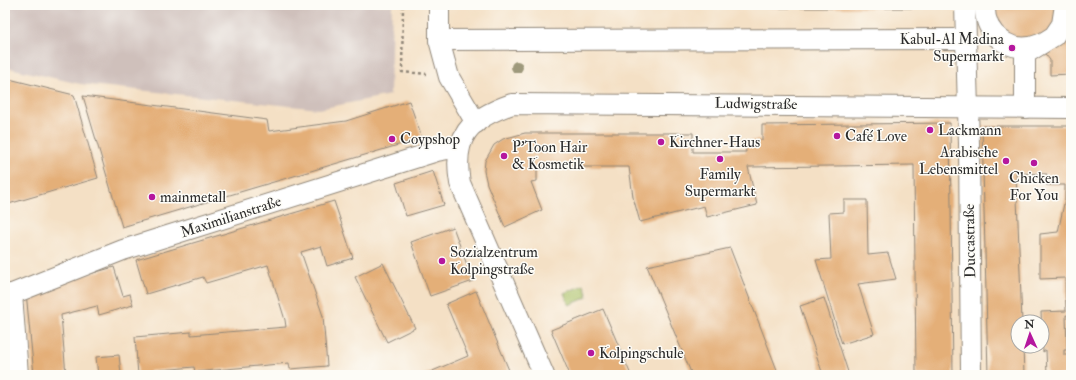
<svg xmlns="http://www.w3.org/2000/svg" width="1076" height="380" viewBox="0 0 1076 380" font-family="'IM FELL Double Pica',serif">
<style>
.industrial{fill:#cfc0bb}
.green{fill:#abc065;stroke:#6b7648}
.building{fill:#e4af78}
.lines{fill:none;stroke-linecap:round;stroke-linejoin:round}
.minor-casing{stroke:#908678;stroke-width:22}
.path{stroke:#908678;stroke-width:2.5;stroke-dasharray:3 3;stroke-linecap:butt}
.minor{stroke:#fff;stroke-width:20}
.tree{fill:#9e997b}
.poi-dot{fill:#b5179e;stroke:#fdfcf7;stroke-width:1.5}
.labels{text-anchor:middle;dominant-baseline:central;stroke-width:3;stroke-linejoin:round;paint-order:stroke}
.poi-label{font-size:15px;fill:#2b2b2b;stroke:#fdfcf7;text-anchor:start}
.street-label{font-size:15px;fill:#2b2b2b;stroke:#fdfcf7}
</style>
<rect width="100%" height="100%" fill="#fdfcf7"/>
<filter id="ink" filterUnits="userSpaceOnUse"><feTurbulence type="fractalNoise" baseFrequency=".025" numOctaves="2"/><feDisplacementMap in="SourceGraphic" scale="8" xChannelSelector="R" yChannelSelector="G"/><feConvolveMatrix kernelMatrix="1 2 1 2 8 2 1 2 1" color-interpolation-filters="sRGB"/></filter>
<filter id="wash" filterUnits="userSpaceOnUse"><feTurbulence type="fractalNoise" baseFrequency=".012" numOctaves="4" result="noise"/><feDisplacementMap in="SourceGraphic" scale="16" xChannelSelector="R" yChannelSelector="G"/><feGaussianBlur stdDeviation="0.9" result="paint"/><feColorMatrix in="noise" values="0 0 0 0 0 0 0 0 0 0 0 0 0 0 0 0 0 1.4 0 .05"/><feComposite in="paint" operator="in"/></filter>
<g filter="url(#wash)">
<rect width="100%" height="100%" fill="#f4e0c5"/>
<path class="industrial" d="M5,5H392L390,95L319,109L80,84L5,67Z"/>
<path class="green" d="M584,285L588,297L569,305L564,293Z"/>
<g id="blocks">
<g class="building">
<path d="M613,5H740V7L613,8Z"/>
<rect x="743" y="5" width="54" height="3"/>
<rect x="801" y="5" width="128" height="3"/>
<path d="M982,5H1071V74L1050,75V60L1042,50L1025,54Z"/>
<path d="M5,78L74,95L98,178L5,205Z"/>
<path d="M83,96L267,120L269,131L346,121L409,101L422,138L122,227Z"/>
<path d="M950,123L953,375H916L914,165L748,167L757,205L707,217L704,206L640,222L633,197L629,167H537V181L531,182L542,210L505,227L487,184L484,171L485,161L494,145L503,139L525,133H693V152H746L745,141L762,140V125Z"/>
<path d="M982,126H1071V316L1066,315L1067,350H1064V355H1071V375H1047L1046,350L1043,352L1041,312L1066,311L1065,278L1040,279V234L1058,232L1065,199V185H1046L1047,174L1016,173L1022,322H1018V346H1023L1024,375H988Z"/>
<path d="M433,171L444,205L406,216L396,183Z"/>
<path d="M844,200H867L868,255L888,253L896,279L858,284L874,334L842,344L816,260L831,259L829,213L844,212Z"/>
<path d="M334,201L353,258L327,266L321,246L301,252L323,316L327,366L290,369L289,363L195,372L194,367L150,371V374L138,375L135,337L191,332V335L286,327L285,320L268,265L206,283L203,277L146,294L136,260Z"/>
<path d="M453,227L473,281L430,296L411,242Z"/>
<path d="M730,248L779,375H692L647,266Z"/>
<path d="M383,263L415,328L387,342L355,277Z"/>
<path d="M114,267L123,296L130,294L133,305L99,315L97,306L61,315L66,375H34L26,292Z"/>
<path d="M476,291L511,375H423L468,356L446,304Z"/>
<path d="M824,298L849,375H823L800,306Z"/>
<path d="M603,309L631,375H570L551,330Z"/>
<path d="M119,355L121,374L98,375L96,357Z"/>
</g>
</g>
</g>
<g filter="url(#ink)">
<use href="#blocks" fill-opacity="0" stroke="#908678" stroke-width="1"/>
<g class="lines">
<defs>
<g id="minor">
<path d="M439,5V40L449,77L476,123"/>
<path d="M965,5L969,144L971,375"/>
<path d="M985,5C983,35 1012,56 1040,44"/>
<path d="M439,40L966,39"/>
<path d="M1025,108V54L1054,36L1062,24L1065,5"/>
<path d="M12,294L18,375"/>
<path d="M5,295L12,294L123,250L437,151L459,147"/>
<path d="M544,375L460,183C452,136 469,119 512,104L1071,108"/>
</g>
</defs>
<use href="#minor" class="minor-casing"/>
<path class="path" d="M403,5L402,72L427,74"/>
<use href="#minor" class="minor"/>
</g>
<circle class="tree" cx="517" cy="67" r="6"/>
</g>
<g class="poi-dot">
<circle cx="1012" cy="48" r="4"/>
<circle cx="930" cy="130" r="4"/>
<circle cx="837" cy="136" r="4"/>
<circle cx="392" cy="139" r="4"/>
<circle cx="661" cy="142" r="4"/>
<circle cx="504" cy="156" r="4"/>
<circle cx="720" cy="159" r="4"/>
<circle cx="1006" cy="161" r="4"/>
<circle cx="1034" cy="163" r="4"/>
<circle cx="152" cy="197" r="4"/>
<circle cx="442" cy="261" r="4"/>
<circle cx="591" cy="353" r="4"/>
</g>
<g class="labels">
<g class="poi-label">
<text x="1004" y="39" text-anchor="end">Kabul-Al Madina<tspan x="1004" dy="17">Supermarkt</tspan></text>
<text x="938" y="130">Lackmann</text>
<text x="845" y="136">Café Love</text>
<text x="400" y="139">Coypshop</text>
<text x="669" y="142">Kirchner-Haus</text>
<text x="512" y="147">P'Toon Hair<tspan x="512" dy="17">&amp; Kosmetik</tspan></text>
<text x="998" y="152" text-anchor="end">Arabische<tspan x="998" dy="17">Lebensmittel</tspan></text>
<text x="720" y="174" text-anchor="middle">Family<tspan x="720" dy="17">Supermarkt</tspan></text>
<text x="1034" y="178" text-anchor="middle">Chicken<tspan x="1034" dy="17">For You</tspan></text>
<text x="160" y="197">mainmetall</text>
<text x="450" y="252">Sozialzentrum<tspan x="450" dy="17">Kolpingstraße</tspan></text>
<text x="599" y="353">Kolpingschule</text>
</g>
<g class="street-label">
<text transform="translate(756 104) rotate(1)">Ludwigstraße</text>
<text transform="translate(231 217) rotate(-18)">Maximilianstraße</text>
<text transform="translate(970 241) rotate(-91)">Duccastraße</text>
</g>
</g>
<rect width="1076" height="380" fill="none" stroke="#fdfcf7" stroke-width="20"/>
<g transform="translate(1030 334) rotate(357)"><circle r="19" fill="#fdfcf7" stroke="#a9a8a5"/>
<path d="M0-3L7 15L0 10L-7 15Z" fill="#b5179e"/>
<text y="-6" font-size="11" font-weight="bold" text-anchor="middle" fill="#2b2b2b">N</text>
</g>
</svg>
